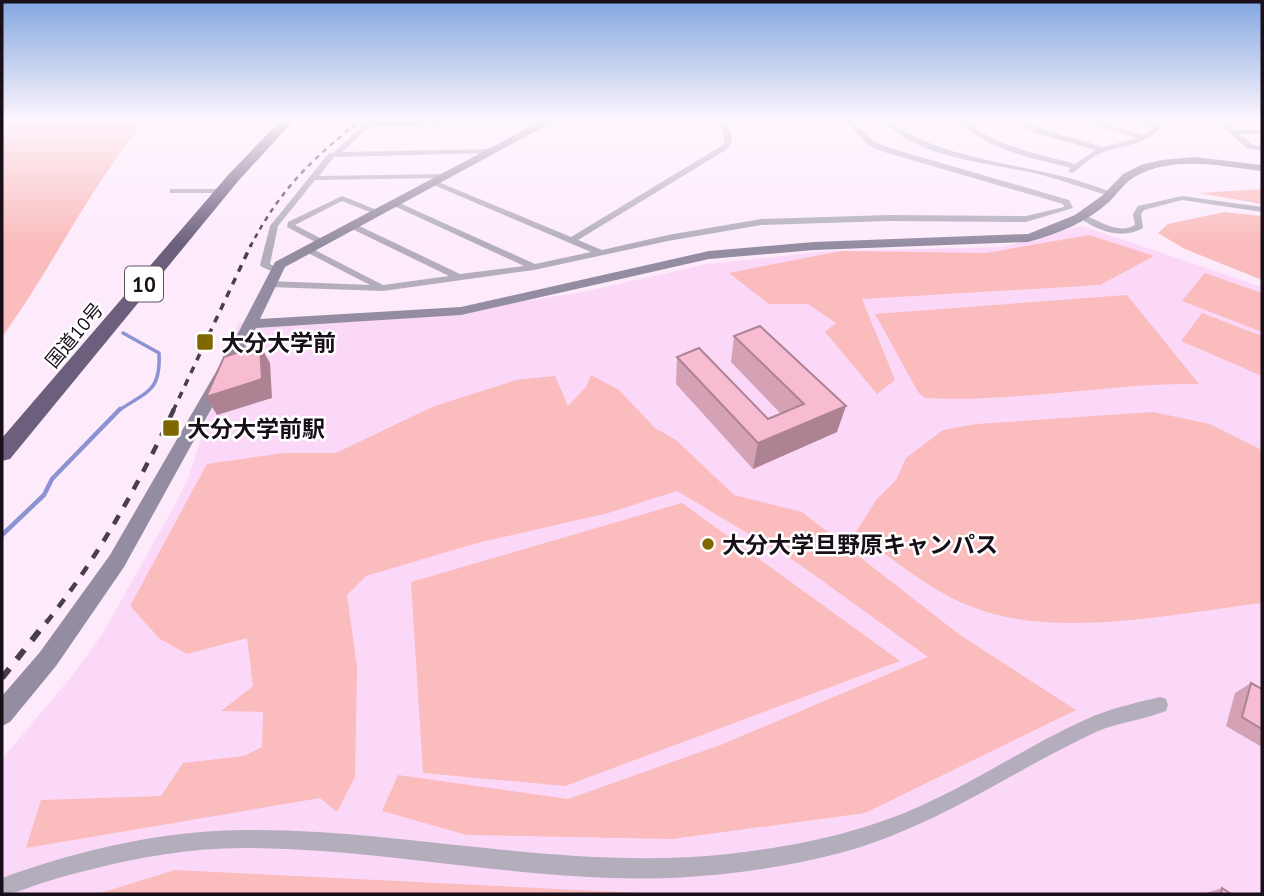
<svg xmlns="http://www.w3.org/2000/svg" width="1264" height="896" viewBox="0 0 1264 896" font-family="'PT Sans','Noto Sans JP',sans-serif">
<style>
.built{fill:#fcd8f8}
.green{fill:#fabcbc}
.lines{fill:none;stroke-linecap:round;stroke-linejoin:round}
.stream-far1{stroke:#8c93d3;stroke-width:3.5}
.stream{stroke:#8c93d3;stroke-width:4.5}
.street{fill:#b3adbc;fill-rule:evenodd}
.secondary{fill:#948ca1;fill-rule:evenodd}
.highway{fill:#6c5f7d;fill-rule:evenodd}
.rail-far3{stroke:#493f49;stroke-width:2.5;stroke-dasharray:5 5;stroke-linecap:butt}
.rail-far2{stroke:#493f49;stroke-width:3.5;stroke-dasharray:7 7;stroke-linecap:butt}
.rail-far1{stroke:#493f49;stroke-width:4.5;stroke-dasharray:10 10;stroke-linecap:butt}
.rail{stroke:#493f49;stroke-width:6;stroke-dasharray:12 12;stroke-linecap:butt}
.wall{fill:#d4a1b5}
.shaded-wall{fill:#ad8393}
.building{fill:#f7bbd2;stroke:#ad8393;stroke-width:2}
.poi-dot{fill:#806800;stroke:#fff;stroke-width:2.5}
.labels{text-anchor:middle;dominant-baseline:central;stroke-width:5;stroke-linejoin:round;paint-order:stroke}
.far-street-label{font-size:19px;fill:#180f18;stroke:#fff}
.shield{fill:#fff;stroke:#5d575d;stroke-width:2}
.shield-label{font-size:21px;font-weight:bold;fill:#180f18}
.poi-label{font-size:23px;font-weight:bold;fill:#180f18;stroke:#fff;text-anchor:start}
</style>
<rect width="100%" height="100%" fill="#fdebfc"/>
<path class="built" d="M1082,226L1262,287V894H2V759L71,677L101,636L171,512L188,479L238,323L371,318L472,309L578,293L707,264L829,251L1003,247Z"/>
<g class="green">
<path d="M2,119H147C90,185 53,267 2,337Z"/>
<path d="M1262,189V204L1199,193Z"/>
<path d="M1224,212L1262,216V280L1185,249L1158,233L1168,224Z"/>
<path d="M1089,235L1154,256L1100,285L862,299L895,380L877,394L825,332L836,323L808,304H769L729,273L841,251L986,253Z"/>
<path d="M1205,273L1262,293V332L1182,301Z"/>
<path d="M1127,295L1199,384C1107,383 1016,403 925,398L918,392L875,314Z"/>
<path d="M1202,313L1262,336V376L1181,341Z"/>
<path d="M591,375L619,390L655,428L676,440L734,495L802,512L960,635L1076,710L865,813L672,839L467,835L382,811L398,775L568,799L723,744L928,657L799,564L677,491L608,513L477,543L366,576L347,595L357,668L355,777L337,812L320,798L26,848L41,800L161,796L183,763L244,756L262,747L263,712L221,711L253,686L247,638L187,654L160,639L130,606L207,464L284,453H336L432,407L516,380L555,376L568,406L586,387Z"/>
<path d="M1153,412L1210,424L1262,450V603C1179,613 1068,637 987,612C938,598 897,562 856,532L876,500L896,480L906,458L943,430L977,424Z"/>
<path d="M682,503L900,661L565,786L423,773L411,582Z"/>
<path d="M175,870L660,894H97Z"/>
</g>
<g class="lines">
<path class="stream-far1" d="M118,411C147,391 161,392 159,353L123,333"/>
<path class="stream" d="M2,535L44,495L52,479L120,409"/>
<g class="street">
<path d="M721,119H728L732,141L729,148L578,240L602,250L668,235L761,219L889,215L1026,216L1064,207L1063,204L884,152L869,146L844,119H851L875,142L890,148L1069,200L1073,208L1026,222L889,221L761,225L668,241L534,270L383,291L269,287L264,284L269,281L370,285L304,251V247L307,246L383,285L449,276L348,227V223L351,222L460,274L524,266L392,205V201H395L535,264L591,252L429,183L436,181L571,237L723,145L724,141Z"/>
<path d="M883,119H890C921,155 1031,166 1079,181C1090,185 1104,188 1114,194L1110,196C1086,189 1062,180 1038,174C991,163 913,158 883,119Z"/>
<path d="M957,119H964C995,147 1036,153 1075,164L1096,150L1035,133L1012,119H1021L1041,129L1103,147L1138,138L1074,119H1086L1144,135L1154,128L1126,119H1138L1156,124L1158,119H1165C1154,146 1123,144 1099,154C1088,159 1081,168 1072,173L1068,171L1071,168C1031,157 986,151 957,119Z"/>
<path d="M1215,119H1222L1235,130H1262V134H1240L1252,144L1262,147V151L1246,148Z"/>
<path d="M369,120H373L374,122L547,120L551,122L547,124L370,126L342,152L493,149L497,151L493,153L334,157L319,176L445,174L449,176L445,178L315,180L278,226L270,264L281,270L276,273L262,267L260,265L270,226L329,153H333Z"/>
<path d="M170,189H222L226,191L222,193H170Z"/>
<path d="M342,196L382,212L375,214L342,201L295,225L324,240L325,242L321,245L287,227L288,222Z"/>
<path d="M1182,196L1262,207V212L1182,200L1144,210L1141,214L1143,228C1123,240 1097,231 1080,218L1084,215C1101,221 1118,235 1135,225L1133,214L1138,206Z"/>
<path d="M1160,697L1166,699L1168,705L1166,711C1143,720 1119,722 1096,732C1008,773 937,827 840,853C759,874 672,882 588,877C473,871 360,848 244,848C192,848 139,857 89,870C71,874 54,879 36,885C25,889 14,894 2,894V878C79,850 160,831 242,830C405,828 565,872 728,854C798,846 867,832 931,801C987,775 1039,739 1096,715C1117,707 1139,702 1160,697Z"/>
</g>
<path class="secondary" d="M545,119H558L285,267L260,319L461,307L709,251L814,242L1028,234L1075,215L1103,195L1123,174L1141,165L1161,160L1195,157L1262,165V171C1221,166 1174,155 1136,176C1125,182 1118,193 1109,202C1085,223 1058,234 1028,242L814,250L709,259L461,315L256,328L124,567L56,666L10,722L2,726V696L40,652L110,555L235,339L275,262Z"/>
<path class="highway" d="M282,119H295L239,180L10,459L2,461V438L229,174Z"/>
<path class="rail-far3" d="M250,247C281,188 311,160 362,119"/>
<path class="rail-far2" d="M173,411L251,245"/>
<path class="rail-far1" d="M46,623C98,558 139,484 174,409"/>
<path class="rail" d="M2,678L47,621"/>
</g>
<g class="wall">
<path d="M734,336L837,432L753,469L676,384L677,357L768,419L781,414L731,362Z"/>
<path d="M1251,683L1262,689V747L1226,726L1235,693Z"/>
<path d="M1222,888L1231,894H1203Z"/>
</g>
<g class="shaded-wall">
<path d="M260,345L270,363L272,398L217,415L206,397Z"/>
<path d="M846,406L837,432L753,469L758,443Z"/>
</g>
<g class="building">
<path d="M760,326L846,406L758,443L677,357L699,348L768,419L804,404L734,336Z"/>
<path d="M260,345L262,379L206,397L224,357Z"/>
<path d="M1251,683L1262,689V729L1242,717Z"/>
<path d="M1222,888L1231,894H1221Z"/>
</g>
<linearGradient id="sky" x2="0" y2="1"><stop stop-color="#83a7e0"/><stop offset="0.49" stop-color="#fef6fe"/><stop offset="1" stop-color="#fef6fe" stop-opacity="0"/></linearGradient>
<rect width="1264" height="245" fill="url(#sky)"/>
<g class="poi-dot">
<rect x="196" y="333" width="18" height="18" rx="3.5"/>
<rect x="162" y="419" width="18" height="18" rx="3.5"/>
<circle cx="708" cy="544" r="7"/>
</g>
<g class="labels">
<g class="far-street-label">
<text transform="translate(74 335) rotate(-50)">国道10号</text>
</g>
<rect class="shield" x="125" y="266.5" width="38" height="35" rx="5"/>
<g class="shield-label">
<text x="144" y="284">10</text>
</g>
<g class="poi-label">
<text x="221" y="342">大分大学前</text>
<text x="187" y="428">大分大学前駅</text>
<text x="722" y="544">大分大学旦野原キャンパス</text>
</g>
</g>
<rect width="1264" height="896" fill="none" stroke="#180f18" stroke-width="7"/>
</svg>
